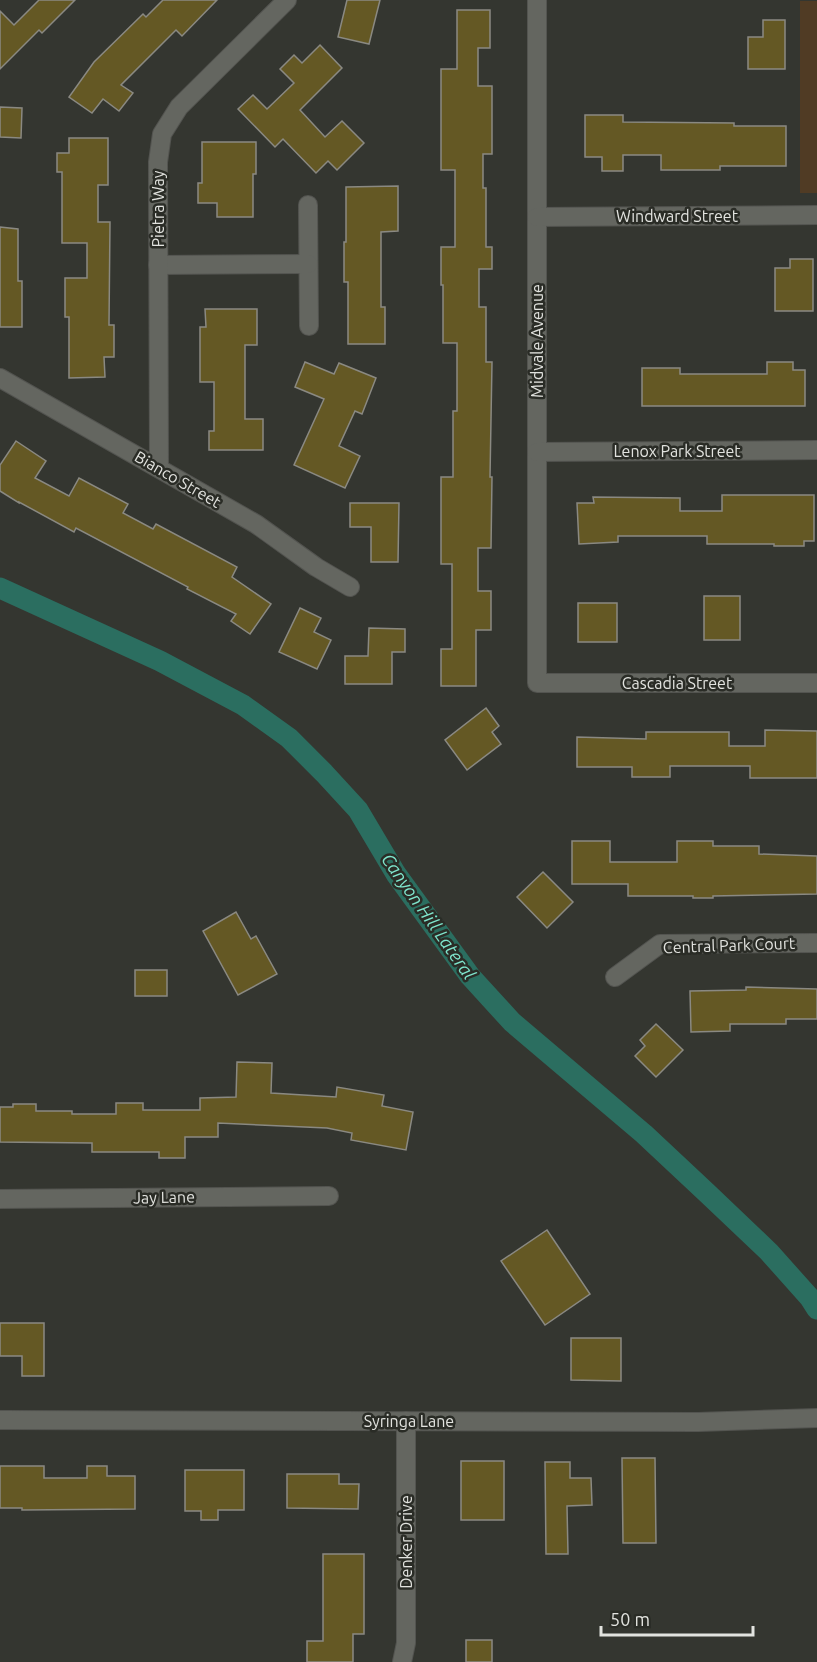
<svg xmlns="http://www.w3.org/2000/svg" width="817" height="1662" viewBox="0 0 817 1662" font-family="Ubuntu,sans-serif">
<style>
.green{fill:#503b24}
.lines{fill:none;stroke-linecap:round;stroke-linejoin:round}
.canal{stroke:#2b6e60;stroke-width:21}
.building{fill:#645824;stroke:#8a8982;stroke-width:1.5}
.minor-casing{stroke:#535450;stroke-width:20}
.minor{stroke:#646660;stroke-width:18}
.labels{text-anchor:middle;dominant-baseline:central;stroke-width:5;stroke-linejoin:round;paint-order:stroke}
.street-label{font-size:16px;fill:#e2e3df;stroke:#2a2c26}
.water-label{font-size:18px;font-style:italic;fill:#7fe5cd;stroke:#2a2c26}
</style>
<rect width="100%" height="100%" fill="#343630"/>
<rect class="green" x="800" y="1" width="17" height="192"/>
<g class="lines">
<path class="canal" d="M0,588L160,661L243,705L289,738L324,773L358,810L396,874L470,976L512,1022L644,1134L707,1193L769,1252L810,1298L817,1309"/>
</g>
<g class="building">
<path d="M39,0H75L42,33L39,30L0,69V11L14,25Z"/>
<path d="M163,0H217L182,36L176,30L121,85L133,93L119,111L103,99L92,113L69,97L94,62L143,14L146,17Z"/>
<path d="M347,0H380L369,44L338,37Z"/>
<path d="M457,10H490V48H478V86H492V154H483V188H486V247H492V269H479V307H486V362H492L490,477H492L491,548H478V591H491V630H476V686H441V649H452V564H441V477H453V411H457V343H443V285H441V247H455V170H441V69H457Z"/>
<path d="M763,20H785V69H748V37H763Z"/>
<path d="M320,45L342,68L300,110L325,137L342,121L364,143L337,170L328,161L316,173L283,139L275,147L238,109L253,95L267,109L294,83L280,69L294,55L302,63Z"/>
<path d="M0,107L22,108L21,138L0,137Z"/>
<path d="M585,115H623V122L734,123V126H786V166H720V170H661V155H623V171H602V157H585Z"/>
<path d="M69,138H108V185H98V222H110L109,325H114V357H104L105,377L69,378V317H65V278H87V243H62V172H57V153H69Z"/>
<path d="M202,142H256V174H253V217H217V203H198V183H202Z"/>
<path d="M398,186V231L381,232V307H385V344H348V282H344V242H346V187Z"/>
<path d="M0,227L18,229V281H22V327H0Z"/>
<path d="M790,259H813V311H775V268H790Z"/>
<path d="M205,309H257V345H245V419H263V450H209V431H214V382H200V327H206Z"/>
<path d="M305,362L334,374L339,363L376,378L362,414L355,411L339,446L360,456L345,488L294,465L324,399L295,387Z"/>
<path d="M767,362H793V370H805V406H642V368H680V374H767Z"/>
<path d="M16,441L46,461L35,478L69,496L79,478L128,504L123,513L153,529L156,524L237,567L232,577L271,604L250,634L231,621L236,614L187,589L188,587L76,528L74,532L19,502V503L0,491V465Z"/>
<path d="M722,495H814V541H804V546H774V544H707V536H618V542L579,544L577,503H594L593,497L680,498V511H722Z"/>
<path d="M350,503H399L398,562H371V527H350Z"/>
<rect x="704" y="596" width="36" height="44"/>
<rect x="578" y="603" width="39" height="39"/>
<path d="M300,608L321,618L314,632L331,640L317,669L279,652Z"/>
<path d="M369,628L405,629V652H392V684H345V656H368Z"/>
<path d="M486,708L499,726L492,732L501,744L467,770L445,740Z"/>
<path d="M765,730L817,731V778H750V766H670V777H632V767H577V737L646,739V732H729V746H765Z"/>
<path d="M572,841H610V862H677V841H713V846H759V854L817,856V894L713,896V898H693V896H628V884H572Z"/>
<path d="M543,872L573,902L547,928L517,897Z"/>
<path d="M236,912L251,939L256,936L277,974L238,995L203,931Z"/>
<rect x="135" y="970" width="32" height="26"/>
<path d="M746,987L817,989V1019H786V1024H730V1031L691,1032L690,991L746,990Z"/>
<path d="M656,1024L683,1050L656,1077L635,1056L645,1046L640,1040Z"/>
<path d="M237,1062L272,1063L271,1093L336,1097L337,1087L384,1095L382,1106L413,1112L406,1150L351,1140L352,1133L327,1128L218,1123V1137H185V1158H159V1152H92V1143L0,1142V1107H13V1104H36V1111H72V1114H116V1103H143V1110H200V1098L236,1097Z"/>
<path d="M547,1230L590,1294L545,1325L501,1261Z"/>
<path d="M0,1323H44V1376H22V1356H0Z"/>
<path d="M571,1338H621V1381L571,1380Z"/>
<path d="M622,1458H655L656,1543H623Z"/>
<rect x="461" y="1461" width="43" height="59"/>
<path d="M545,1462H570V1478H591L592,1505L567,1506L568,1554H546Z"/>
<path d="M0,1466H44V1478H87V1466H107V1476H135V1509L22,1510V1508H0Z"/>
<path d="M185,1470H244V1510H218V1520H201V1511H185Z"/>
<path d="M287,1474H339V1484H359L358,1509L287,1508Z"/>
<path d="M323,1554H364V1634H353V1662H307V1641H323Z"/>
<rect x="466" y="1640" width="26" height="22"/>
</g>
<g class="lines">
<defs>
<g id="minor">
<path d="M537,0V683H817"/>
<path d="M308,205L309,326"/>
<path d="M537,217L817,215"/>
<path d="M158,265L308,264"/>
<path d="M0,378L256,524L316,567L350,587"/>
<path d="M537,452L817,450"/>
<path d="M159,468L158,162L162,134L179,107L287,0"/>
<path d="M615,977L660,944L817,943"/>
<path d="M0,1199L329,1196"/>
<path d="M0,1420L698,1422L817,1418"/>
<path d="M402,1662L406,1643V1421"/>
</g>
</defs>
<use href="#minor" class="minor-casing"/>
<use href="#minor" class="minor"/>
</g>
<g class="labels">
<g class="street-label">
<text transform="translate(158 209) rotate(-90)">Pietra Way</text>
<text x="677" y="216">Windward Street</text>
<text transform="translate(537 341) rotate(-90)">Midvale Avenue</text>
<text x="677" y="451">Lenox Park Street</text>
<text transform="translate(178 479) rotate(30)">Bianco Street</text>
<text x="677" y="683">Cascadia Street</text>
<text transform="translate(729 945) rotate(-2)">Central Park Court</text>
<text transform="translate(164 1197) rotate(-1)">Jay Lane</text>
<text x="409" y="1421">Syringa Lane</text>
<text transform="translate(406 1542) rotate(-90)">Denker Drive</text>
</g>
<g class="water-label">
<text transform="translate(429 916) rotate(55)">Canyon Hill Lateral</text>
</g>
</g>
<path d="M601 1626v9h152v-9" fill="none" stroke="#e2e3df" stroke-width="3"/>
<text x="610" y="1626" font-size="18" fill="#e2e3df" stroke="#2a2c26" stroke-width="4.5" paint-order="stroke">50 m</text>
</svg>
